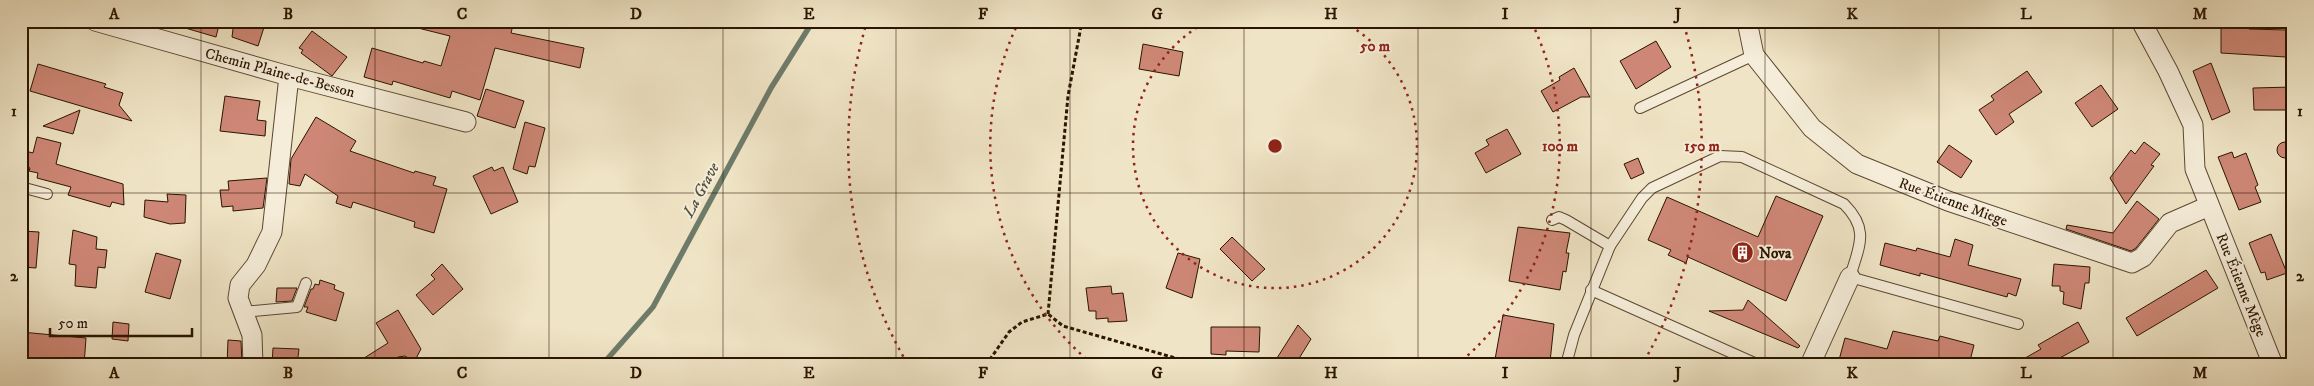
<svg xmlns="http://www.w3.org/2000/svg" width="2314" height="386" viewBox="0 0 2314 386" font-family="'IM FELL DW Pica',serif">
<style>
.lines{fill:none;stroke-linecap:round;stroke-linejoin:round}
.stream{stroke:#6e7b69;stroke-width:5.5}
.building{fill:#ce8776;stroke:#2b1400}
.lane-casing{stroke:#5c4831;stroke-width:12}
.street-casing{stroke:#5c4831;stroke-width:21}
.path{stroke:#2b1400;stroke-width:3;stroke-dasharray:4 2.5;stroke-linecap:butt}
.lane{stroke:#f5edd9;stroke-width:10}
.street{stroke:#f5edd9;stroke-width:19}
.grid{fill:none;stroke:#2b1400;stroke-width:1;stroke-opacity:0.55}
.ring{fill:none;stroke:#8f2418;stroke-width:2.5;stroke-dasharray:2.5 5}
.labels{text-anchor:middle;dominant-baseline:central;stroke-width:4;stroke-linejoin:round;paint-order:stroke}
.street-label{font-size:15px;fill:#2b1400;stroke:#f5edd9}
.poi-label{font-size:15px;font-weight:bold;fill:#2b1400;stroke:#f5edd9;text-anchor:start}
.water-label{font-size:16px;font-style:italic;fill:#52503d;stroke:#f5edd9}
.centre{fill:#8f2418;stroke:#f5edd9;stroke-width:2.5}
.ring-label{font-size:15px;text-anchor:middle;font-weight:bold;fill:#8f2418;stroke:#f5edd9;stroke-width:4;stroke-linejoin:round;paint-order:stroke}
.neatline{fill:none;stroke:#2b1400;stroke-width:2}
.grid-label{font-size:16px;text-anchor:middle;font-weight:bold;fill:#2b1400}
</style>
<rect width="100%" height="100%" fill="#efe4c5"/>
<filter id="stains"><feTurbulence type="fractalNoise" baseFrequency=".004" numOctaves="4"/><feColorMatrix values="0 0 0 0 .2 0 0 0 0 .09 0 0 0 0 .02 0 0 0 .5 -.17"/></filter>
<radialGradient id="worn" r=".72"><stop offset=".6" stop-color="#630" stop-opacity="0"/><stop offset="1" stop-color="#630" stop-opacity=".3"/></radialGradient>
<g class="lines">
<path class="stream" d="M602,365L653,307L771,88L813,21"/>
</g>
<g class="building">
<path d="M176,21H220L216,37L175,25Z"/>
<path d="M234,21H266L258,46L232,37Z"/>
<path d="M415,21H472L491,25L492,21H514L511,33L584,48L580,68L495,48L480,100L452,91L450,98L393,81L392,85L364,77L372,48L423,63L424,61L441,66L450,36L414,27Z"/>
<path d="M2230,21H2247L2249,23V29L2286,30V57L2221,53V24L2228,25Z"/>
<path d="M312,31L347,57L332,76L301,53L303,50L299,48Z"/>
<path d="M1656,41L1671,67L1636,89L1620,61Z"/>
<path d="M1143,44L1183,52L1179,76L1139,69Z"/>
<path d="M2211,63L2230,112L2212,120L2193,71Z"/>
<path d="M38,64L106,84L104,87L123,93L119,105L132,121L30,91Z"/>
<path d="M1574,68L1590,97H1581L1553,112L1541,91L1560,80L1559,77Z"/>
<path d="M2027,71L2042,92L2009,114L2014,122L1996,135L1979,110L1994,100L1991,96Z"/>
<path d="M2101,85L2118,109L2092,127L2075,103Z"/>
<path d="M2293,87V110H2254L2253,88Z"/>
<path d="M486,89L524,101L515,128L477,116Z"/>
<path d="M225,96L260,101L257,120L266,121L265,136L220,131Z"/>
<path d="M80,110L73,134L43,126Z"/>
<path d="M316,117L356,141L350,151L414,173L415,171L436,177L433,185L447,189L434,233L414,227L415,222L353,202L351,208L336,203L338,196L305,174L300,186L289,184L291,159Z"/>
<path d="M525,122L545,128L535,167L529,166L527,174L513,169Z"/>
<path d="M1507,129L1521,154L1486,173L1475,153L1489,145L1486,140Z"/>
<path d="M37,137L61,143L56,164L123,184L124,205L112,202L110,207L68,195L71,187L37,178L38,173L29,171L30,168L21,165V150L33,153Z"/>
<circle cx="2285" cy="150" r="8"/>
<path d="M2144,142L2160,154L2151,165L2154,166L2126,204L2110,178L2131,150L2135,154Z"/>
<path d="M1949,145L1972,161L1961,178L1937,162Z"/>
<path d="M2232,152L2234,158L2246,153L2258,185L2255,187L2261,202L2239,210L2218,157Z"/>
<path d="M1638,158L1644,173L1631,179L1624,164Z"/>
<path d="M492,167L494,171L503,167L518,202L491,214L473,176Z"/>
<path d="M267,178L263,208L233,211V206L222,207L220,190H229L228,181Z"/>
<path d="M167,194L186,195L185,223L170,224L144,217L145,200L168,202Z"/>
<path d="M1776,196L1823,216L1786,301L1688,257L1686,263L1668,255L1671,250L1648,240L1667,197L1758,237Z"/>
<path d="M2137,201L2159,219L2136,248L2131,251L2066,229L2067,225L2113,233Z"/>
<path d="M1518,227L1570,233L1566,253H1569L1566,272L1563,271L1560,290L1509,281Z"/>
<path d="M73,230L97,237L96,249L107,250L105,268L98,267L96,288L75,286L76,265L69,264Z"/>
<path d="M23,231L39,232L36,268L21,267Z"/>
<path d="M2271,234L2287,273L2267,280L2265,272L2261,273L2249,243Z"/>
<path d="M1232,237L1265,269L1252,281L1220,249Z"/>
<path d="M1955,239L1973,245L1968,265L2021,279L2016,296L2008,293L2007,297L1920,273V276L1880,265L1885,243L1916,251L1917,248L1950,257Z"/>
<path d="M156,253L181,260L170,299L145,292Z"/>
<path d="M1178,253L1200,259L1192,298L1166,288Z"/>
<path d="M442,264L463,289L433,315L416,295L435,279L431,275Z"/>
<path d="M2054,264L2090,267L2089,283H2085L2081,309L2063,304L2064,292L2060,291V286H2052Z"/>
<path d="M2206,270L2218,288L2137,336L2126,318Z"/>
<path d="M320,280L335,285L334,289L344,293L336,321L306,312L308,307H304L311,289H313L315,284L319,285Z"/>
<path d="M1111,286L1112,294L1123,293L1127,321L1108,322V318L1096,319V311H1089L1086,288Z"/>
<path d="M277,288H297L292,301L276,302Z"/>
<path d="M1748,300L1800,346L1798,348L1709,311L1743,310Z"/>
<path d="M398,310L421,349L413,364L410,359L405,356L398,357L386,365H353L388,343L376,323Z"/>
<path d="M1503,315L1554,324L1550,362L1547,361L1546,365H1494Z"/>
<path d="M113,322L129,324L128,341L112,339Z"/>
<path d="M2078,322L2089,342L2058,359L2061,365H2013L2041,349L2038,345Z"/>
<path d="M1298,325L1311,339L1295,365H1288L1277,358Z"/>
<path d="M1211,327H1260L1259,352L1226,351V355L1211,354Z"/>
<path d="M1893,331L1938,341L1940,336L1974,345L1969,365H1855L1839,360L1845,338L1887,349Z"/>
<path d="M21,332L86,338L84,365H21Z"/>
<path d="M228,340L241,341L242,365H227Z"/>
<path d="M273,348L299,349L297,365H272Z"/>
</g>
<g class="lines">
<defs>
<g id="lane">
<path d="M1640,108L1754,55"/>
<path d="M21,187L47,194"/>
<path d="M1552,220L1559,217L1566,220L1610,246L1574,335L1566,365"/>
<path d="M1610,246L1642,198L1652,188L1720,156L1742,157L1844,204C1870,230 1859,246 1850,277L2018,324"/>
<path d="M1591,290L1759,365"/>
<path d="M242,312L297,307L306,283"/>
<path d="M404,365L405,363"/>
</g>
<g id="street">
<path d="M95,21L289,76L466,122"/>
<path d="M1747,21L1754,55L1812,128L1857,164L1948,201L2132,263L2143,257L2170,223L2209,206"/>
<path d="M2141,21L2168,71L2193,125L2195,169L2273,365"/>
<path d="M253,365L252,335L238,298L240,285L256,265L272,232L289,76"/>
<path d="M1810,365L1850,277"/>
</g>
</defs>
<use href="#lane" class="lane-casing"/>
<use href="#street" class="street-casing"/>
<g class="path">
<path d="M1048,314L1068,96L1082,21"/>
<path d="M986,365L1009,332L1022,322L1048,314L1063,326L1200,365"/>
</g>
<use href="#lane" class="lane"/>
<use href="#street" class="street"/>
</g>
<path class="grid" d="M201,21V365M375,21V365M549,21V365M723,21V365M896,21V365M1070,21V365M1244,21V365M1418,21V365M1591,21V365M1765,21V365M1939,21V365M2113,21V365M21,193H2293"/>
<g class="ring">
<path d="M1344 22A142 142 0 1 1 1206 22"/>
<path d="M1092 364A285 285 0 0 1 1018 23M1532 23A285 285 0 0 1 1458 364"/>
<path d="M907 363A427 427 0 0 1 866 25M1684 25A427 427 0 0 1 1643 363"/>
</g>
<defs>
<symbol id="building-disc" viewBox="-11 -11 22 22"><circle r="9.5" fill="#8f2418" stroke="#f5edd9"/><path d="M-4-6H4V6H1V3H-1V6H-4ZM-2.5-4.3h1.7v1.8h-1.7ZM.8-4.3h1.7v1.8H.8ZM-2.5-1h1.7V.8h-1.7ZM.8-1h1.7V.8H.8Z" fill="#fff"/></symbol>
</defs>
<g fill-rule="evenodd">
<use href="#building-disc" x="1730" y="240" width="25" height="25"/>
</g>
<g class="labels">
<g class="street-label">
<text transform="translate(280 73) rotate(15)">Chemin Plaine-de-Besson</text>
<text transform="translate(1953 202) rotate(20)">Rue Étienne Miege</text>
<text transform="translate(2241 285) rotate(68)">Rue Étienne Mège</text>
</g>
<g class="poi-label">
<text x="1759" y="253">Nova</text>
</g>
<g class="water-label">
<text transform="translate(701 190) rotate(-62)">La Grave</text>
</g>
</g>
<circle cx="1275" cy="146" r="8" class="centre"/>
<g class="ring-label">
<text x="1375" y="51">50 m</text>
<text x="1560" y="151">100 m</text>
<text x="1702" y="151">150 m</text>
</g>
<rect width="2314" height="386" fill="none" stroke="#efe4c5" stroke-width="55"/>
<path d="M50 328v8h142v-8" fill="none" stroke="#2b1400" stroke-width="2.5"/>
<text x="58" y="328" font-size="15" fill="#2b1400" stroke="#f5edd9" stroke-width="4" paint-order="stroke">50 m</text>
<rect x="28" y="28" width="2258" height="330" class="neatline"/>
<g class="grid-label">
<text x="114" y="19">A</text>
<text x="288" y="19">B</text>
<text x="462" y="19">C</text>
<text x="636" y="19">D</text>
<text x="809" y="19">E</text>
<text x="983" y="19">F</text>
<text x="1157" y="19">G</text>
<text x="1331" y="19">H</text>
<text x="1505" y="19">I</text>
<text x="1678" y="19">J</text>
<text x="1852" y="19">K</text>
<text x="2026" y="19">L</text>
<text x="2200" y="19">M</text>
<text x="14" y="116">1</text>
<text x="2300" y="116">1</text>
<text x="14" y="281">2</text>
<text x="2300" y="281">2</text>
<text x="114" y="378">A</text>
<text x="288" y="378">B</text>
<text x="462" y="378">C</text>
<text x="636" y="378">D</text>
<text x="809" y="378">E</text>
<text x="983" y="378">F</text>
<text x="1157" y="378">G</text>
<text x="1331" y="378">H</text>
<text x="1505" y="378">I</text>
<text x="1678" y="378">J</text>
<text x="1852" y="378">K</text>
<text x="2026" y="378">L</text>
<text x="2200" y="378">M</text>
</g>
<rect width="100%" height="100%" filter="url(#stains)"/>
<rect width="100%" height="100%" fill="url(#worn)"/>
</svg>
